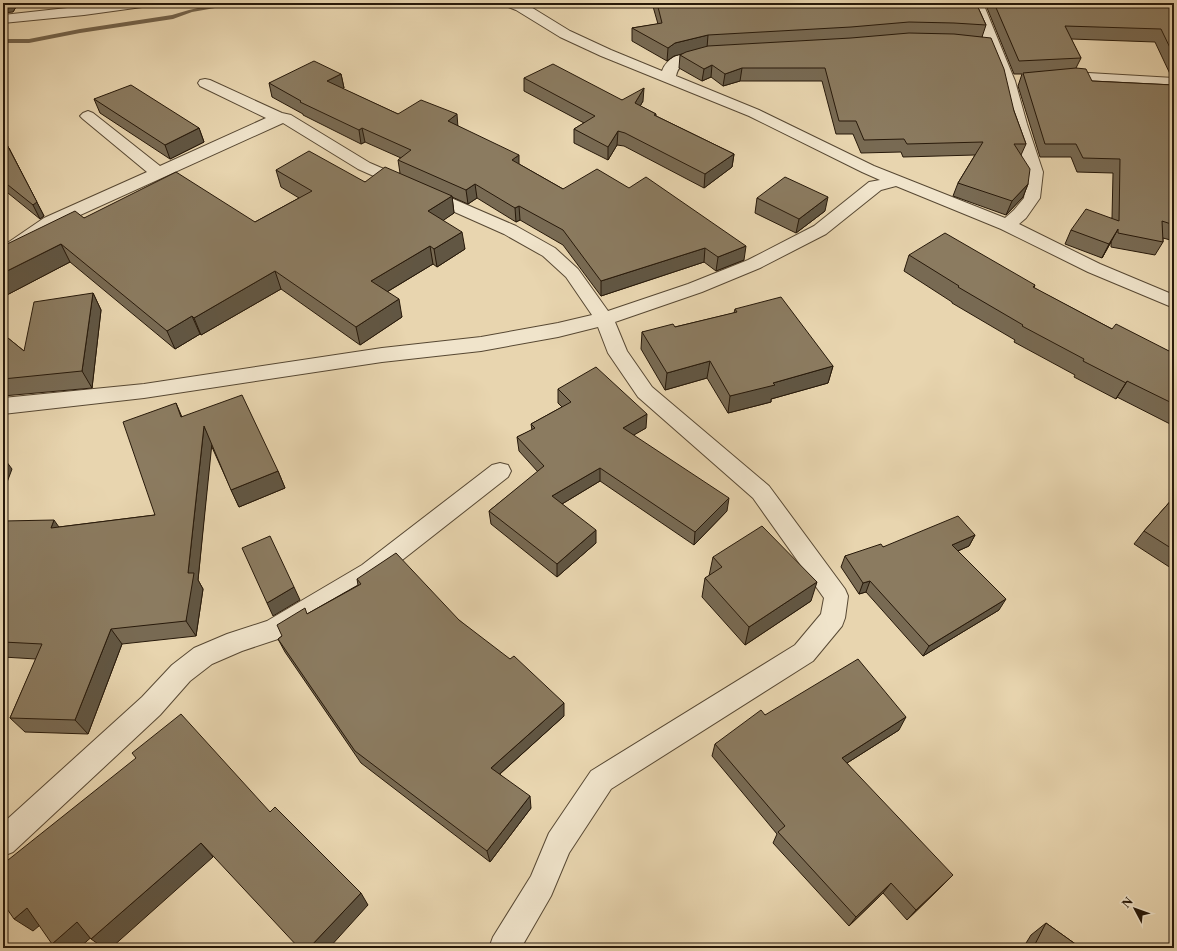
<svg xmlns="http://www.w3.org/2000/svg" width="1177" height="951" viewBox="0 0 1177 951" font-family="'Libre Caslon Text',serif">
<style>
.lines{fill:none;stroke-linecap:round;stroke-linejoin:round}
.stream{fill:#73634b;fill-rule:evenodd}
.street-casing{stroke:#574833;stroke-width:2}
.street{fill:#f0e4cb;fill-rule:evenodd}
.wall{fill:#786a53;stroke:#27190a}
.shaded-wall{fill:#615643;stroke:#27190a}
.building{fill:#8b7b60;stroke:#27190a}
</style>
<rect width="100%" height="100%" fill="#e8d5af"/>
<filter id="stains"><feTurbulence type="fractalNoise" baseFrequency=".005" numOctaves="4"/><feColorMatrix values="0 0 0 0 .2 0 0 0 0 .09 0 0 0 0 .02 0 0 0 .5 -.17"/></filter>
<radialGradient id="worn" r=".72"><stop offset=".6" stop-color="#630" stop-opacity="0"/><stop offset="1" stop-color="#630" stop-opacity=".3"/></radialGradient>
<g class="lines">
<path class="stream" d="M233,3H258L255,5L215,8L192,12L173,19L80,33L29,43H3V39H29L80,29L172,15L189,10L215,4Z"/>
<defs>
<g id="street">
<path d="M113,3H149L147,6L142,7L84,15L3,23V15Z"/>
<path d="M504,3L526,4L570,31L611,50L662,71C669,52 691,52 708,49L713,50L715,53L713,56C698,60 680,57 676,76L759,110L874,166L1005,218L1014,210L1024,198L1027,172L1011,124L1001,81L969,3H983L1015,81L1027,124L1043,172L1040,198L1026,218L1019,224L1100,264L1174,295V308L1088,272L1001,229L896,186L881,190L826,234L760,268L702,292L615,322L627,351L652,387L769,486L845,589L848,596L845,618L842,626L813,661L611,789L569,853L551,896L521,948H489L493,937L531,876L549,833L591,771L795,645L821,614L824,598L753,498L638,397L608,353L598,327L558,337L481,351L382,362L144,398L3,414V398L144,384L382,348L481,337L558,323L592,315L566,277L543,256L504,234L358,169L283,123L56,226L9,258L3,260V246L44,218L147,172L83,119L80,116L83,113L88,111L93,113L160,166L266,118L200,86L198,83L200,80L205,79L210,80L282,113L291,115L370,163L516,226L555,248L578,269L608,311L688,284L748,260L814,226L869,182L880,180L862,172L749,116L601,56L560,37L516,10L506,6Z"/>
<path d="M1071,72L1174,78V86L1071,80H1056L1054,77L1056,74Z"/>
<path d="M500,463L508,465L511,471L508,477L378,579L284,637L242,651L212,664L190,681L160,715L13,852L3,856V823L142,697L172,665L194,648L227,634L267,621L362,565L492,465Z"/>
</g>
</defs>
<use href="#street" class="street-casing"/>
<use href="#street" class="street"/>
</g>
<g class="wall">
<path d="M3,3H50L36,4V6L16,7L13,12Z"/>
<path d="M652,3H976L986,25L982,37L1014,111L1026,144L1021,155L1028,184L1023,197L1006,215L953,196L958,183L975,155L903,157L901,152L861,153L853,134H836L822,81H740L723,86L711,77L702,81L679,68L680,55L683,53L674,56L667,61L632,41V28L658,24Z"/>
<path d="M985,3H1054L1055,6L1056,3L1119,5L1120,3H1133L1174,5V77L1171,76L1155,42L1071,39L1081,58L1076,68L1092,81L1174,85V241L1163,238V242L1155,255L1111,247V242L1102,258L1065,244L1071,230L1112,218L1113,173L1077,172L1071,157H1040L1018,86L1022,74H1014Z"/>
<path d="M341,74L344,88L343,89L398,114L458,126L519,164L563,189L744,260L716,271L704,262L601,296L563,245L520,220L516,222L477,198L468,204L452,197L454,213L443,220L465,249L437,267L433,264L387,292L402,317L360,345L281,289L201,335L200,334L175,349L70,262L3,297L84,218L255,222L299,198L281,187L276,170L365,182L400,173L398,160L401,158L365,142L361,144L303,115V114L272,97L269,83Z"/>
<path d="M524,78L622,100L643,101L640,106L656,114V116L734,154L732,167L704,188L624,146L617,145L608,160L574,143V129L584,123L524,91Z"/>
<path d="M94,99L199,128L204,142L170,159L100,113Z"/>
<path d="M3,137L44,216L40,219L3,189Z"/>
<path d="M757,198L825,211L796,233L755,213Z"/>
<path d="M909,255L1035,285L1034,288L1112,329L1171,352L1174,351V426L1117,397L1116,399L1074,377L1075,375L1014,342L1015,340L952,303V302L904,271Z"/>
<path d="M93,293L101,310L92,388L3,396V334L24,351Z"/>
<path d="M735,309L833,366L828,383L771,399V402L728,413L707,378L665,390L641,349L642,332L675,327L734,313Z"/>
<path d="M558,389L646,428L633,435L727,511L694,545L600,481L562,504L596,543L557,577L491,524L489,511L538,472L519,451L517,437L532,430L531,424L562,407L558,403Z"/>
<path d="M176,403L182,417L278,471L285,488L239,507L211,445L198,580L203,589L196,636L122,644L88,734L25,732L10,718L36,659L3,657V521L59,527L155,515Z"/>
<path d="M1174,497V570L1134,544L1144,531Z"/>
<path d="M975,535L969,546L958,551L999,610L923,656L866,592L859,594L841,567L845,556L883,547Z"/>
<path d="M713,557L811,601L745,645L702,597L705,578L709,576Z"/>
<path d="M357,579L459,620L564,716L500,774L531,808L490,862L361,763L285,652L278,639L282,636L307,614L358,585Z"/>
<path d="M765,715L899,730L847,763L943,885L907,920L883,893L849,926L773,843L777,834L712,756L715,744Z"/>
<path d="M1046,923L1081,948H1023L1031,935Z"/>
</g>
<g class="shaded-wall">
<path d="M3,3H14L16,7L13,12L3,13Z"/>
<path d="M35,3H50L36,4V6Z"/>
<path d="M708,35L707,48L674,56L667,61L668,48L675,43Z"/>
<path d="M712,65L711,77L702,81L704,69Z"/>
<path d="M742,68L740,81L723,86L725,74Z"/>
<path d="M341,74L344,88L330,95L327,81Z"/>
<path d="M644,88L643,101L634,117L635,103Z"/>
<path d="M457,114L458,128L448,121Z"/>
<path d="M199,128L204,142L170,159L165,145Z"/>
<path d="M362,128L365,142L361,144L359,130Z"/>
<path d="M618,131L617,145L608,160V147Z"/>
<path d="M9,148L44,216L40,219L33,205Z"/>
<path d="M734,154L732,167L704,188L705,174Z"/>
<path d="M519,155V169L512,160Z"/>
<path d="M475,184L477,198L468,204L466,190Z"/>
<path d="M1028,184L1023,197L1006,215L1012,201Z"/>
<path d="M452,196L454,213L431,229L428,211Z"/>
<path d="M828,197L825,211L796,233L799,219Z"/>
<path d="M519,206L520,220L516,222L515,208Z"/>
<path d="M1118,229L1111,242L1102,258L1109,244Z"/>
<path d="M462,232L465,249L437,267L434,249Z"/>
<path d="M61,244L70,262L3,297V273Z"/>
<path d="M430,246L433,264L375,299L371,281Z"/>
<path d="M746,246L744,260L716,271L718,257Z"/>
<path d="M705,248L704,262L601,296V281Z"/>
<path d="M275,271L281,289L201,335L194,318Z"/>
<path d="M93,293L101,310L92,388L82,371Z"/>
<path d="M399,299L402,317L360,345L356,327Z"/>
<path d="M192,316L200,334L175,349L167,331Z"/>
<path d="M710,361L707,378L665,390L667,373Z"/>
<path d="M833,366L828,383L771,399V402L728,413L730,396L773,383Z"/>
<path d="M1127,381L1117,397L1116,399L1126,383Z"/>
<path d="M647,414L646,428L622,442L623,428Z"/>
<path d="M204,426L212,443L198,580L203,589L196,636L186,621L188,573Z"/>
<path d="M3,457L12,469L3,493Z"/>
<path d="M600,468V481L552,510V496Z"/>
<path d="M278,471L285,488L239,507L231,490Z"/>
<path d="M729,498L727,511L694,545L695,532Z"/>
<path d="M54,520L66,537L51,528Z"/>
<path d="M596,530V543L557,577V564Z"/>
<path d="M975,535L969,546L946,556L952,545Z"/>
<path d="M870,581L866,592L859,594L863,583Z"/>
<path d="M817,582L811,601L745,645L749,627Z"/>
<path d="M294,587L300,600L273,616L267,603Z"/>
<path d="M1006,599L999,610L923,656L929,646Z"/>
<path d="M111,629L122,644L88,734L75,720Z"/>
<path d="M564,703V716L493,780L491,768Z"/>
<path d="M906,717L899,730L836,770L842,758Z"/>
<path d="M530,796L531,808L490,862L487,851Z"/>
<path d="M201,843L213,857L111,948H104L91,939Z"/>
<path d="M953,875L943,885L907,920L916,910Z"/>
<path d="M891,883L883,893L849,926L856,917Z"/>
<path d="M361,893L368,905L329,948H309Z"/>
<path d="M27,908L46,920L33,931L14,919Z"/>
<path d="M77,922L95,934L79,948H59L52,944Z"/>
</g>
<g class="building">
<path d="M657,3H976L986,25L954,23L909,22L851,27L708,35L675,43L668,48L632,28L662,23Z"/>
<path d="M994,3H1054L1056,8V3L1121,5L1120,3H1133L1174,5V56L1161,29L1065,26L1081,58L1019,61Z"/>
<path d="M909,33L954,34L991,38L1004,69L1014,111L1026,144H1014L1030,169L1028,184L1012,201L958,183L983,142L907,144L904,139L864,140L856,121H839L825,68H742L725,74L712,65L704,69L680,55L686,52L708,46L851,38Z"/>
<path d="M314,61L341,74L327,81L398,114L421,100L457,114L448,121L519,155L512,160L563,189L597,169L629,188L646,177L746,246L718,257L705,248L601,281L563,230L519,206L515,208L475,184L466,190L398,160L411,150L362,128L359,130L300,102L301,101L269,83Z"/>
<path d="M553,64L622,100L644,88L635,103L656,114L654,115L734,154L705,174L625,133L618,131L608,147L574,129L595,116L524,78Z"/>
<path d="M1076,68L1086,69L1092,81L1174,85V225L1162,221L1163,242L1118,233V229L1109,244L1071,230L1086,209L1119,221L1120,159L1083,158L1076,144H1045L1023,73Z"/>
<path d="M131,85L199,128L165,145L94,99Z"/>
<path d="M3,137L37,202L33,205L3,181Z"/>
<path d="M309,151L365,182L385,167L452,196L428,211L462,232L434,249L430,246L371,281L399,299L356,327L275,271L194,318L192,316L167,331L61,244L3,273V246L75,211L84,218L176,172L255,222L312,191L276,170Z"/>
<path d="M785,177L828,197L799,219L757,198Z"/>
<path d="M945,233L1035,285L1033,287L1112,329L1116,324L1171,352L1172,350L1174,351V404L1127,381L1126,383L1083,361L1084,359L1022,326L1023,325L958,287L959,286L909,255Z"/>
<path d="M93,293L82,371L3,379V334L24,351L34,302Z"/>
<path d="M781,297L833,366L773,383L775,385L730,396L710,361L667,373L642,332L673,324L675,327L737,312L735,309Z"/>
<path d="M596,367L647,414L623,428L729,498L695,532L600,468L552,496L596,530L557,564L489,511L544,466L517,437L535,428L531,424L571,402L558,389Z"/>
<path d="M242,395L278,471L231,490L204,426L188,573H194L186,621L111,629L75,720L10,718L42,644L3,642V521L54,520L51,528L155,515L123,422L176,403L181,417Z"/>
<path d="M1174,497V550L1144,531Z"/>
<path d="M958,516L975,535L952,545L1006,599L929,646L870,581L863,583L845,556L881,544L883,547Z"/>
<path d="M762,526L817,582L749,627L705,578L722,567L713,557Z"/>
<path d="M270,536L294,587L267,603L242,548Z"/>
<path d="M396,553L459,620L510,659L514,656L564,703L491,768L530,796L487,851L355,751L278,639L282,636L277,625L305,608L307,614L361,584L357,579Z"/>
<path d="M858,659L906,717L842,758L953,875L916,910L891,883L856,917L778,832L785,826L715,744L761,710L765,715Z"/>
<path d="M181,714L270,812L275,807L361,893L309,948H299L201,843L91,939L77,922L52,944L27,908L14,919L3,903V864L136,758L132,753Z"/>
<path d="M1046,923L1081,948H1033Z"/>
</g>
<rect width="1177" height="951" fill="none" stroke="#e8d5af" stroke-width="16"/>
<rect x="4" y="4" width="1169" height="943" fill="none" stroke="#27190a" stroke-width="2"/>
<rect x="8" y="8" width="1161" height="935" fill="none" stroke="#27190a"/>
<g transform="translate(1135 909) rotate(311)" stroke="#f0e4cb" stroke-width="3" paint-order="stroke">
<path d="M0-3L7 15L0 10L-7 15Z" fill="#27190a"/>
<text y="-6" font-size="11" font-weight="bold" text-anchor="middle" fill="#27190a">N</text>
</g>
<rect width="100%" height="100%" filter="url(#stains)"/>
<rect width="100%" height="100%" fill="url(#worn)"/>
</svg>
